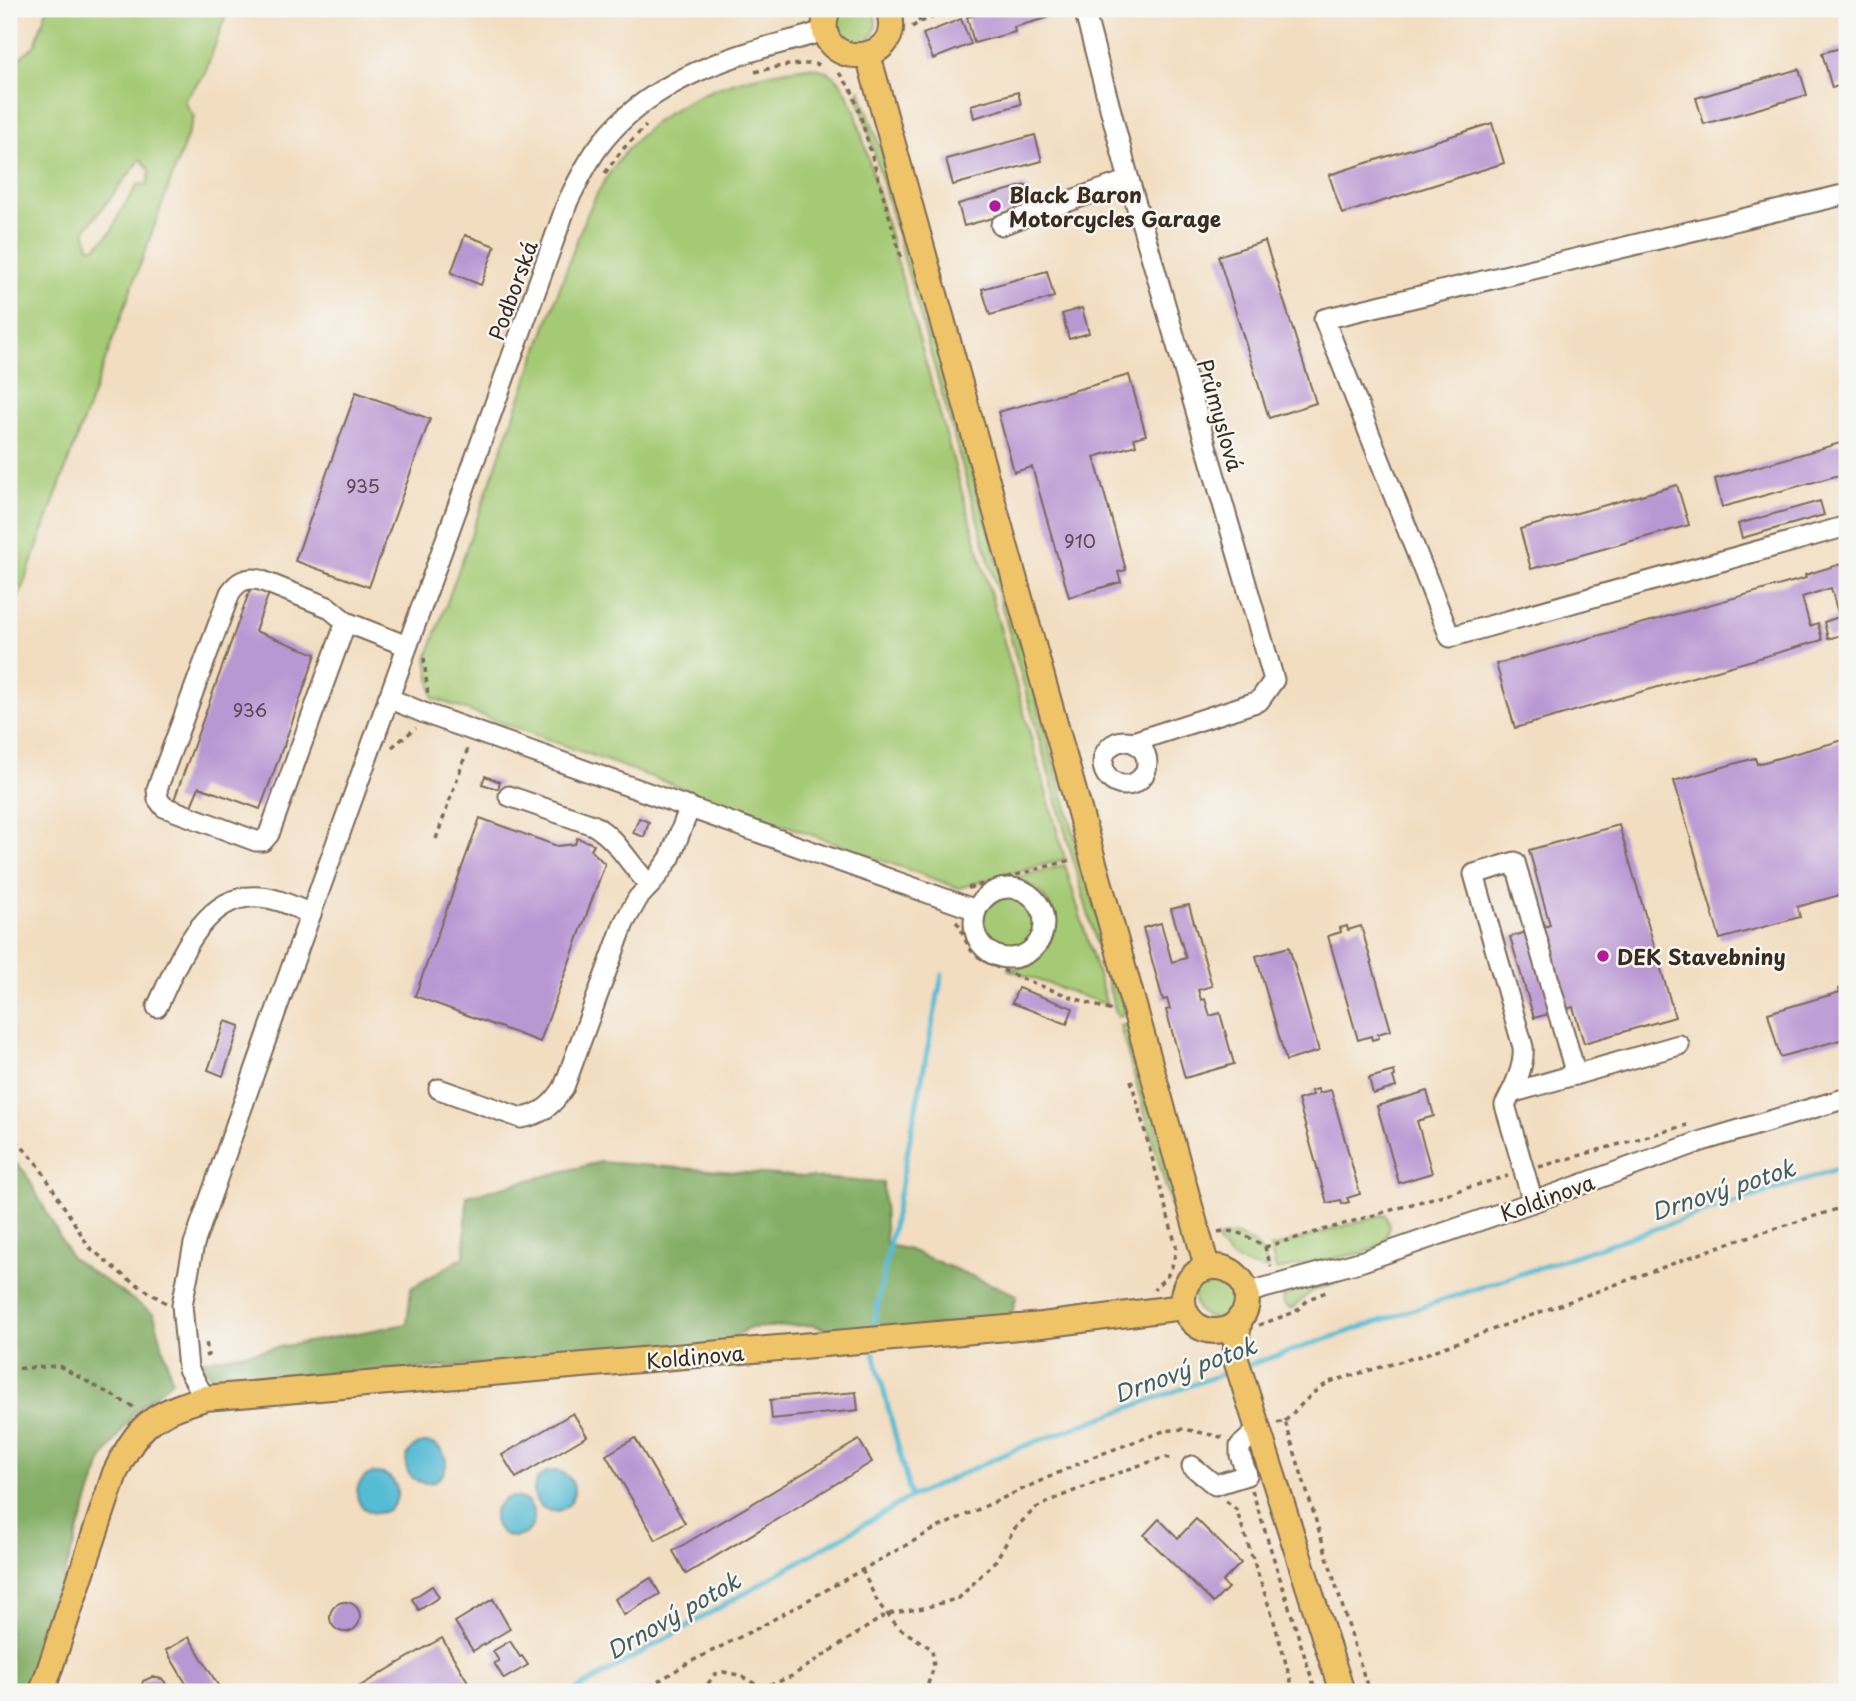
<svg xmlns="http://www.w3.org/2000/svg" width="1856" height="1701" viewBox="0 0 1856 1701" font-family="'Playpen Sans',sans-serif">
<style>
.green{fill:#a5ca74;stroke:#707a49;stroke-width:2;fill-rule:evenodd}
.forest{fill:#84ae66;stroke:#606c42;stroke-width:2}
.water{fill:#56bbd4;stroke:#487279;stroke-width:2}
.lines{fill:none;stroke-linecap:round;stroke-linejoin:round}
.stream{stroke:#56bbd4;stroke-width:5}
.building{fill:#b997d3}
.minor-casing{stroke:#7b6957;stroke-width:23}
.major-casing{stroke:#7b6957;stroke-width:28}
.path{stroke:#7b6957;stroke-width:3.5;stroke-dasharray:5 5;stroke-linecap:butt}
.minor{stroke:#fff;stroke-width:19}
.major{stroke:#efc469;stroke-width:24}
.poi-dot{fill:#b5179e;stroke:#f6f6f2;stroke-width:2.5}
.labels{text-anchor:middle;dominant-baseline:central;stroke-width:5;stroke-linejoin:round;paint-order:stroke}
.number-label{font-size:18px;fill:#5a454b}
.poi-label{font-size:21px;font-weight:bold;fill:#3b2a1e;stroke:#f6f6f2;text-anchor:start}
.street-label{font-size:21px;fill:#3b2a1e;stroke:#f6f6f2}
.water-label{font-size:23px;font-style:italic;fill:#445d5e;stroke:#f6f6f2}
</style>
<rect width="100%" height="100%" fill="#f6f6f2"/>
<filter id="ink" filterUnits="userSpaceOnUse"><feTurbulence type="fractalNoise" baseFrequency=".0143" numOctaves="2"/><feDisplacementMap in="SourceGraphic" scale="14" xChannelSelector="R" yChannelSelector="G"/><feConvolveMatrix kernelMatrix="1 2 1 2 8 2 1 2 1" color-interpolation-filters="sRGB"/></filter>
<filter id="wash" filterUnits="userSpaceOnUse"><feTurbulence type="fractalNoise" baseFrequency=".00686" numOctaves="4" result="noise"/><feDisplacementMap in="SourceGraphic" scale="28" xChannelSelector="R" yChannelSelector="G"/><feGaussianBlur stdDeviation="1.57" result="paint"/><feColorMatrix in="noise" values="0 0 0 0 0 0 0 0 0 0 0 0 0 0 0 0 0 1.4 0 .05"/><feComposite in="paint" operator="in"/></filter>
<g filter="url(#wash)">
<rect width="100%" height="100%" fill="#f2ddc0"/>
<g class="green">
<path d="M47,9H228L205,73L184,101L194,117L9,624V67L35,45ZM141,159L150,171L147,185L138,184L118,216L112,231L96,247H89L85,230Z"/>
<path d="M839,9H872C883,28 870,51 847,41C842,39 839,33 835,28Z"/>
<path d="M808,67C837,69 845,87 855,111L1065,859L959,888L433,698L427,658L581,229C623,121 697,81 808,67Z"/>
<path d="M860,90L883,156L1125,1014L1117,1016L864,116L856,94Z"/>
<path d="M1065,865L1107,1005L1007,969C1068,967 1069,882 1007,880Z"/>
<circle cx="1009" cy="924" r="27"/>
<path d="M1128,1024L1174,1191L1181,1231L1178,1229L1120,1026Z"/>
<path d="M1385,1214L1389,1226L1384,1243L1366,1252L1276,1270L1270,1248Z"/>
<path d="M1235,1235C1257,1243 1262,1248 1269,1270C1245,1267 1228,1259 1215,1238Z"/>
<path d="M1378,1267L1379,1269C1358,1276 1334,1282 1313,1291C1304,1296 1299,1304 1291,1309L1284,1304L1283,1297C1312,1282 1346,1276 1378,1267Z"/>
<circle cx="1215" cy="1297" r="21"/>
</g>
<g class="forest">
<path d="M9,1157L25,1172L71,1258L154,1314L172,1381L135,1411L101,1462L26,1692H9Z"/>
<path d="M600,1162L883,1183L886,1245L907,1249L1017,1295L1010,1320L839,1334L813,1325L747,1328L730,1343L226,1385C213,1379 207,1374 201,1361L407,1324L411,1288L464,1257L467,1196Z"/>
</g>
<g class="water">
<circle cx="426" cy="1463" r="20"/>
<circle cx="554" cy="1491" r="20"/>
<circle cx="377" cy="1493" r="20"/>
<circle cx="514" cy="1517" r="20"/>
</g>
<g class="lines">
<g class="stream">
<path d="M873,1328L942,975"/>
<path d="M874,1353L911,1497"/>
<path d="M1246,1366L1687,1218L1847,1166"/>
<path d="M573,1692L911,1497L1016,1449L1233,1370"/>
</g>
</g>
<g id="blocks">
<g class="building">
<path d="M997,9H1044L1047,18L1014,27L1015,32L974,43L967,17Z"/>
<path d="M961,19L971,44L933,59L923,34Z"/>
<path d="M1847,46V83L1832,88L1822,53Z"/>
<path d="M1799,69L1807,95L1704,124L1696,98Z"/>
<path d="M1018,92L1021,104L974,118L971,105Z"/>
<path d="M1492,123L1504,163L1342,214L1329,175Z"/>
<path d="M1035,135L1042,161L953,185L946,159Z"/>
<path d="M1026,185L1032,207L964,226L958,204Z"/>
<path d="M465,235L495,246L481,285L451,273Z"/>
<path d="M1265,241L1316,403L1269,418L1218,256Z"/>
<path d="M1047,271L1054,297L990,315L982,289Z"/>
<path d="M1082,308L1089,333L1069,339L1062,314Z"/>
<path d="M1129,375L1146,435L1134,438L1136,445L1094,457L1126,570L1118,572L1121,582L1069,597L1032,467L1014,472L998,412Z"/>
<path d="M356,392L430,419L369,587L295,561Z"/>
<path d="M1847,441V473L1722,507L1715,479Z"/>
<path d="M1677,485L1689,525L1531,569L1520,529Z"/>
<path d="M1820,501L1824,515L1742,538L1738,524Z"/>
<path d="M1847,562V633L1828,639L1824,622L1839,617L1831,588L1802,597L1810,626L1818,623L1822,640L1515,728L1496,664L1806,578L1805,575Z"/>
<path d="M251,587L269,593L255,631L316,654L285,742L284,747H283L260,809L199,787L191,806L174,800Z"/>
<path d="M1847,739V893L1797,907L1800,917L1720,939L1674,781L1755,758L1757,764Z"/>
<path d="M485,776L500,782L498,789L482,784Z"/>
<path d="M480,818L557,846L575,844L577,838L594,844L591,850L605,864L540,1042L415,996Z"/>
<path d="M639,818L649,822L644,837L633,833Z"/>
<path d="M1619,825L1675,1017L1584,1043L1573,1007L1534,1018L1510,937L1550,925L1529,850Z"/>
<path d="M1189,905L1212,986L1198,990L1201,1000L1205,999L1210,1016L1220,1013L1234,1064L1185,1078L1166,1010L1170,1009L1167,999L1163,1000L1143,928L1161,923L1172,962L1186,958L1171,909Z"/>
<path d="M1347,926L1348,930L1361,926L1391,1030L1378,1034L1379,1038L1372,1040L1371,1036L1358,1040L1328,936L1341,932L1340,928Z"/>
<path d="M1289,947L1319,1051L1286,1061L1256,956Z"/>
<path d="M1847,987V1038L1780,1057L1768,1013L1840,992L1839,989Z"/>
<path d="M1018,988L1073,1008L1067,1024L1012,1003Z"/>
<path d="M225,1021L240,1026L223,1076L208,1070Z"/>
<path d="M1394,1071L1395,1076L1393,1077L1396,1087L1373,1094L1369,1078Z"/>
<path d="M1318,1089L1319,1093L1331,1090L1360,1194L1347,1198L1349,1202L1342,1204L1341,1200L1327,1203L1298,1100L1313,1095L1311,1091Z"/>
<path d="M1427,1091L1434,1116L1417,1121L1432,1173L1399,1183L1377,1106Z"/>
<path d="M856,1392L858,1410L772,1419L770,1400Z"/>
<path d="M573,1413L587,1436L516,1478L502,1455Z"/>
<path d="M635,1438L685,1523L656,1540L606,1455Z"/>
<path d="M859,1440L872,1462L686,1574L673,1551Z"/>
<path d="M1159,1519L1178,1538L1196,1519L1241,1563L1222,1582L1228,1588L1213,1603L1144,1535Z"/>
<path d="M651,1578L660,1594L624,1615L615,1599Z"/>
<path d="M432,1586L439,1597L419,1610L412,1599Z"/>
<path d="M493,1599L510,1629L473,1651L455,1622Z"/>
<circle cx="345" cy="1617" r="15"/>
<path d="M189,1637L222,1692H191L166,1650Z"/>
<path d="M442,1638L474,1692H350L426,1647Z"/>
<path d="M510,1641L520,1657L522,1656L528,1665L504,1679L494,1663L499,1661L493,1651Z"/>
<path d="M152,1677L162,1679L165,1682L169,1692H140L143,1681Z"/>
</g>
</g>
</g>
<g filter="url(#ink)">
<use href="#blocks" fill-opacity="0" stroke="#7b6957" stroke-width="2"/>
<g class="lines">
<defs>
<g id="minor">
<path d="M1084,9L1129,180L1274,680L1259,701L1133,742"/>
<path d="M1847,194L1324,319L1450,637L1847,526"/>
<path d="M1001,225L1129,180"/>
<path d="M346,622L269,834L263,841H256L164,807L158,799L157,789L230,593C238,581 246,577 260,580L328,607L346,622L407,646"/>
<path d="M388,698L424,713L976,910"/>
<circle cx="1125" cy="763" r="22"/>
<path d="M509,796L593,825C619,840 629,865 650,885"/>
<circle cx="1009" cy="923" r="35"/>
<path d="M157,1007C177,965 203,891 260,897C278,898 294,907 311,914"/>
<path d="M439,1089L521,1118C541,1115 553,1105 564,1087L624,923L638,898L652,883L670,858L690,807"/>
<path d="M1511,1093L1679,1045"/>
<path d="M1533,1202L1505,1105C1514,1088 1525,1066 1523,1047L1474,874L1515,862L1576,1075"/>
<path d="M1246,1293L1363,1261L1533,1202L1702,1141L1847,1098"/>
<path d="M205,1398L188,1369L182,1305L194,1244L283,991L568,201C577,183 585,166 597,149C634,97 694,69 753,51C777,43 802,39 825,30"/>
<path d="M1192,1466L1215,1485L1247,1475L1240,1455V1446L1258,1430"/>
</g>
<g id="major">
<path d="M828,9C805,71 910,70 888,9"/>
<path d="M868,55L1207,1267"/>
<circle cx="1215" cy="1299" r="32"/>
<path d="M1240,1318L1236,1342V1360L1342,1692"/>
<path d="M42,1692L115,1473C139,1423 153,1414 205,1398L1042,1325L1183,1307"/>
</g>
</defs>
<use href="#minor" class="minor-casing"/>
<use href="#major" class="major-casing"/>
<g class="path">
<path d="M914,9L920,22"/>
<path d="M912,27L920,22L956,9"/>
<path d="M755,72C778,66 799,62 823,65"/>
<path d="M839,73L851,89L859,111L901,257"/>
<path d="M605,173L622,150L646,126"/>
<path d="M424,658L428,696"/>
<path d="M392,747L416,728"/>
<path d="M436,839L468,748"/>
<path d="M968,888L1071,860"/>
<path d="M956,922L959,925C963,933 966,943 971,950C986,970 1084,1001 1112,1011"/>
<path d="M1131,1080L1176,1246C1175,1257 1173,1267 1167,1276C1163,1281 1157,1285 1154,1290"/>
<path d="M9,1133L37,1163L89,1247L124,1276L166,1303"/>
<path d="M1539,1167L1687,1125"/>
<path d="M1218,1232C1236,1228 1250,1238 1265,1247L1271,1267"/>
<path d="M1265,1247L1508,1176"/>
<path d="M1259,1325L1295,1312L1309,1299L1326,1292"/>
<path d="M205,1356L208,1355L206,1341"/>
<path d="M9,1369L59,1366L137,1409"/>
<path d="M1285,1421L1313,1393L1329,1382L1420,1356L1732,1242L1847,1206"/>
<path d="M1277,1423L1285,1421L1369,1692"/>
<path d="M1252,1490L1316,1692"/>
<path d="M1226,1501L1236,1509L1273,1618L1294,1692"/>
<path d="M862,1570L878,1603L899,1628L932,1649L934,1667L925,1692"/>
<path d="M641,1692L688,1663L760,1627L935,1529L1093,1457L1164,1431L1184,1429L1226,1438"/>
<path d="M702,1692L715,1674L724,1672L739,1675L759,1686L773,1684L792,1676L887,1614L924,1608L959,1598L996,1560L1015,1528L1036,1508L1059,1497L1134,1467L1166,1457L1175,1460"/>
</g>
<use href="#minor" class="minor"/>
<use href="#major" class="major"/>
</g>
</g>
<g class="poi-dot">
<circle cx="995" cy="206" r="7"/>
<circle cx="1603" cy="956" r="7"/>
</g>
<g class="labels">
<g class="number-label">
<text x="363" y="485">935</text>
<text x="1080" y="540">910</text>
<text x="250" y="709">936</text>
</g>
<g class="poi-label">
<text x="1009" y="194">Black Baron<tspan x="1009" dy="24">Motorcycles Garage</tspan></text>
<text x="1617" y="956">DEK Stavebniny</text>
</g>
<g class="street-label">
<text transform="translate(512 290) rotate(-70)">Podborská</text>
<text transform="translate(1221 415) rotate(74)">Průmyslová</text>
<text transform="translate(1547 1197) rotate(-20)">Koldinova</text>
<text transform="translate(695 1356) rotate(-5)">Koldinova</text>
</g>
<g class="water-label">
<text transform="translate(1723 1189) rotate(-18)">Drnový potok</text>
<text transform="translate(1185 1369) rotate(-20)">Drnový potok</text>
<text transform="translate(673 1615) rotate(-30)">Drnový potok</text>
</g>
</g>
<rect width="1856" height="1701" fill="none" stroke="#f6f6f2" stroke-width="35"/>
</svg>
